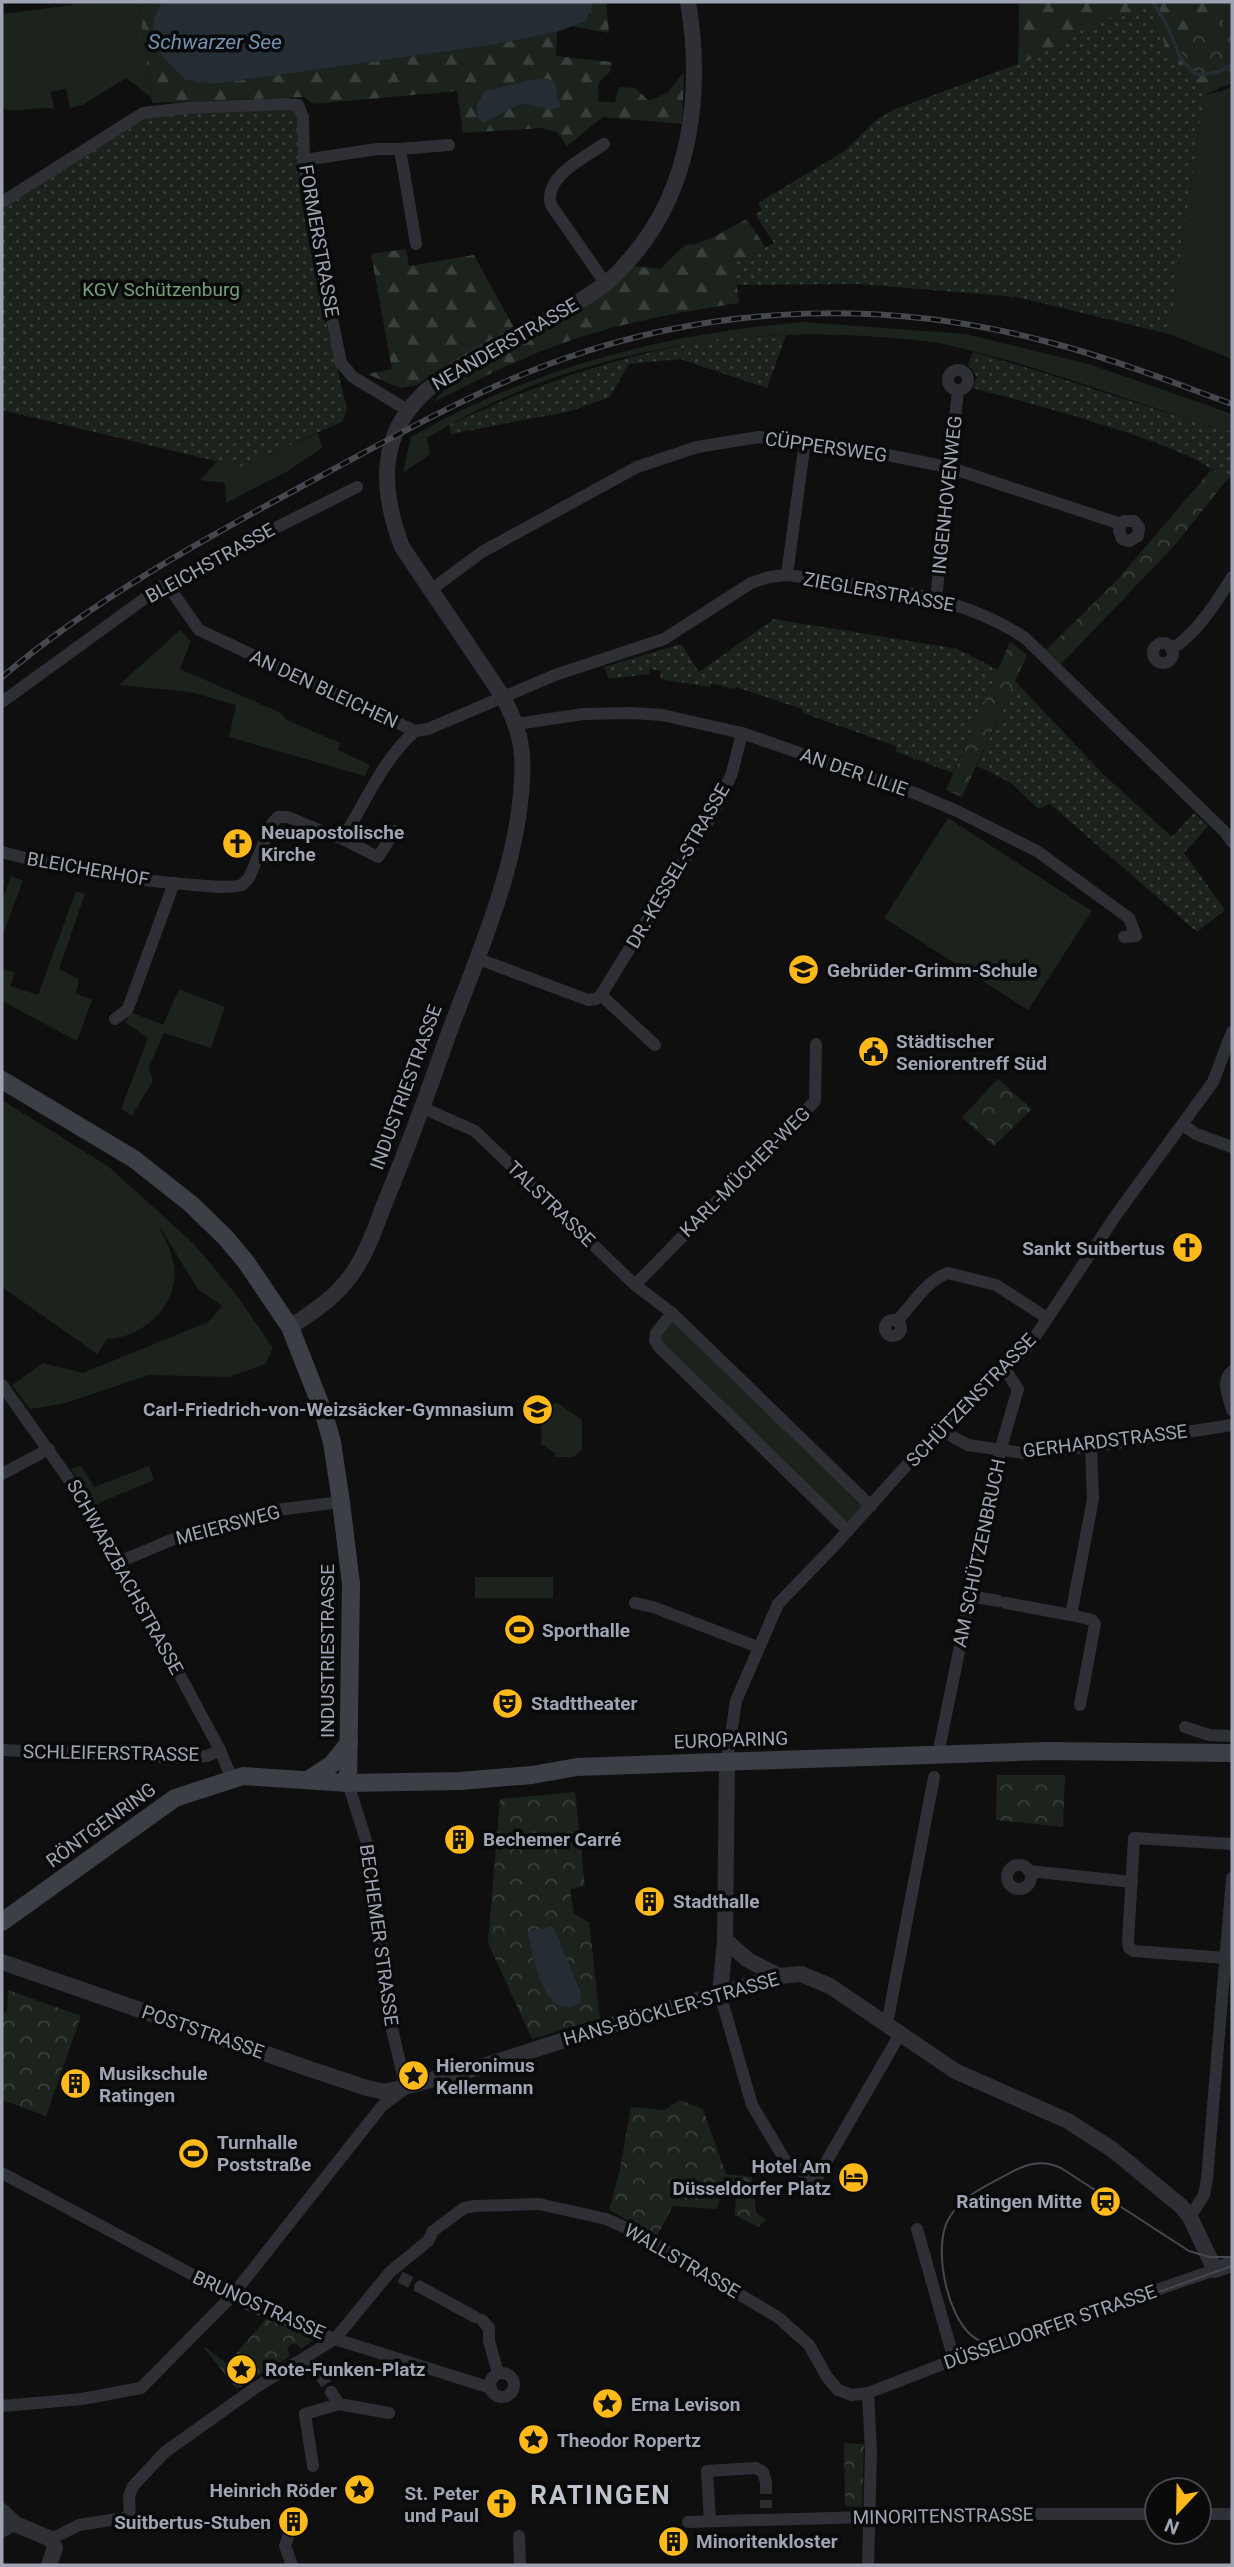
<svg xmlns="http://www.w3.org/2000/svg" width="1234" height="2567" viewBox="0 0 1234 2567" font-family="Roboto,sans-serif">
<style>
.grass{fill:#1b231c}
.forest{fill:url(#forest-firs);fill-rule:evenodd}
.park{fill:url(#park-crowns)}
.garden{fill:url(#garden-dots)}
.water{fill:#242d34}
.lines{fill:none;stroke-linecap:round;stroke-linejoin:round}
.stream{stroke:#242d34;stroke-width:3.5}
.minor-tunnel{stroke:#2c2d31;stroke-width:12;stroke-dasharray:12 6;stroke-linecap:butt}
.minor{stroke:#2f3035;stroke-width:12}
.tertiary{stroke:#2f3035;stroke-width:16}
.secondary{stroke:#3d3f46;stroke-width:18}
.tram{stroke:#46484f;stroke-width:2}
.rail-casing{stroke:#46484f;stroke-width:6}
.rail{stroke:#0a0a0b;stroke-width:3.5;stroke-dasharray:10;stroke-linecap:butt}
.labels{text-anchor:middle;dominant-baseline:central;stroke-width:7;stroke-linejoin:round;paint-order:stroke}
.street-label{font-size:19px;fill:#9ea4b3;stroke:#0a0a0b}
.park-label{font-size:19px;fill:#73a077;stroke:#0a0a0b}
.poi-label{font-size:19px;font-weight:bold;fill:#9ea4b3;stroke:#0a0a0b;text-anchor:start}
.water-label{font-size:21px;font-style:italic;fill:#7191b2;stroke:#0a0a0b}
.district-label{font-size:26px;font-weight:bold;letter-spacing:2px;fill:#bfc3ce;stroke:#0a0a0b}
</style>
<defs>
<pattern id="forest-firs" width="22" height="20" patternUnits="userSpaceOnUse" patternTransform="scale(1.75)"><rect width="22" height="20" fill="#1b231c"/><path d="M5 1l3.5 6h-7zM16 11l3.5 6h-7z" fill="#39403b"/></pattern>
<pattern id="park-crowns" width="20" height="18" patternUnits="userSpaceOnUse" patternTransform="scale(1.75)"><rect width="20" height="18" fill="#1b231c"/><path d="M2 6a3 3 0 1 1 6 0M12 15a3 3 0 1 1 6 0" fill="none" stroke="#39403b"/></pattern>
<pattern id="garden-dots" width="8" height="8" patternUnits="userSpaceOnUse" patternTransform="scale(1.75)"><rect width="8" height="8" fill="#1b231c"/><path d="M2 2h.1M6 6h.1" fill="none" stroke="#39403b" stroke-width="1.8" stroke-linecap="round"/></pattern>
</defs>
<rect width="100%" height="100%" fill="#0f0f10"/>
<g class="grass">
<path d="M71,2H139L151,97L126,78L82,105L70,108L66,89L51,92L54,109C37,104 18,115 2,108V14L72,5Z"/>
<path d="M1232,86V359L1169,334L1204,95L1222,91Z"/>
<path d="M803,322L966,334L1092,365L1232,414V432C1136,405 1042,365 943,344C918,339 891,338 864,336C715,327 555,359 427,438L430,454L403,473L411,437C500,385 611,349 713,333C742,328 773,325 803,322Z"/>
<path d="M318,433L322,448L286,472L226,503L225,483L200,480L217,461L241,467Z"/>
<path d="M180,630L191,641L180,669L281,713L287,720L340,743L338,750L370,765L365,776L229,737L236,705L190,692L119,685Z"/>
<path d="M948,818L1092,911L1028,1010L884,918Z"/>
<path d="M11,876L23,881L2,936V902Z"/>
<path d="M76,891L85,894L59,969L79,979L76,993L92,1000L77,1041L2,1001V968L15,973L10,986L38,995Z"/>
<path d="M179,989L225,1007L211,1048L164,1033L149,1067L153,1081L132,1116L121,1109L148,1038L126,1023L131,1012L163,1025Z"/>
<path d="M2,1100L109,1167L194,1244L238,1297L273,1348L265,1364L229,1377L148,1375L66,1403L30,1409L12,1385L43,1363L83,1373L208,1322L222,1306L197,1288L158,1224C164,1237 171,1250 174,1265C180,1305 143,1338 107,1339L97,1354L2,1287Z"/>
<path d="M672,1314L868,1505L845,1530L658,1347L656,1333Z"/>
<path d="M556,1402L582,1420V1450L573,1457H554L555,1453L541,1444L542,1416Z"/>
<path d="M81,1466L94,1487L149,1466L154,1480L94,1505L71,1469Z"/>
<rect x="475" y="1577" width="78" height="21"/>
</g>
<g class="forest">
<path d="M139,2H163L154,18L186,80L214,84L492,45L557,32L556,56L612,62L610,72L599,82L598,101L615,103L619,87L635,88L649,101L668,92L684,72L682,124L603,117L567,146L557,132L542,128L463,133L457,91L313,104L304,97L152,103ZM539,78L555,81L558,100L562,106C551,113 548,106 538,104C532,103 524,105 518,105L517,85Z"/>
<path d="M592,2H606L609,33L571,26C582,22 593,16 592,2Z"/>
<path d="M1019,2H1232V83L1204,95L1168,53L1150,7L1018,65Z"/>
<path d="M747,219L765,247L734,263L739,303C681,312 622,322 566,342C520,358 477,380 434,402C459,366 509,352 546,329C576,310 605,288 633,266L660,269L685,245L695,244L712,238Z"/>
<path d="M406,249L409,266L474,255L514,328L445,366L417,385L401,388L367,374L392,369L371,254Z"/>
</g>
<g class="park">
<path d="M1232,17V71H1221L1211,79L1187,69L1183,64L1182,51L1179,46Z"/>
<path d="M1211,470L1219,477H1229L1174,546L1061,664L1046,650L1118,579Z"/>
<path d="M1010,642L1027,655L962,797L946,790Z"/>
<path d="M998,1079L1032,1109L994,1146L962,1117Z"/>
<path d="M997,1775H1065L1063,1827L996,1820Z"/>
<path d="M575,1792L585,1886L570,1889L574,1914L589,1922L600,2019L532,2039L488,1943L500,1799Z"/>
<path d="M8,1990L81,2016L46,2116L2,2100V2016L7,2010Z"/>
<path d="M680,2100L703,2109L726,2174L752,2177L756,2212L766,2220L758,2227L735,2215L736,2190L722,2192L717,2209L673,2206L657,2236L609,2210L620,2169L631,2107L664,2110Z"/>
<path d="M266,2319L317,2338L301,2349L297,2344H291L287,2349L290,2356L237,2389L204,2348L205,2347L227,2364Z"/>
<path d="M844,2443L864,2444L862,2507L845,2506Z"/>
</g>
<g class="garden">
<path d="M1150,6L1168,53L1204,95L1169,334L1017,297L859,284L737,285L734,263L774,243L755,214L762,210L758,203L845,151L875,121L893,110L1034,58L1096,22Z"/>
<path d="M294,109C301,118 299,176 301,194C311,266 330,338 347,409L343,421L241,467L2,410V207L148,117L185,112Z"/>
<path d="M786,335L767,388L680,359L629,364L610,397L571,411L451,434L449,425C534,385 613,357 706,341C732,337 760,337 786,335Z"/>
<path d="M973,352C1060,376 1145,408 1232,432V479L1219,477C1202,447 1014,399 973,388L977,377L968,364Z"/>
<path d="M774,619L958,649L998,670L953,773L896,752V746L803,713L802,709L736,687L735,689L711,683L710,687L660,679L661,671L650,669L649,674L609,679L604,667L681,644L699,672Z"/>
<path d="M1015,681L1103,774L1172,837L1194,813L1208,826L1184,853L1225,910L1197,932L1050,804L1039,809L1011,783L977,766Z"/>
</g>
<g class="water">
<path d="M163,2H592L593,6L585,21L557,32L492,45L214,84L186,80L162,56L152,35L154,18Z"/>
<path d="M539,78L555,81L558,100L562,106C549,115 534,101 519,105C508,108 495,118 484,123L478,118L477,104L485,91Z"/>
<path d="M553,1926L581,1993L580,2003C542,2024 534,1954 527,1932Z"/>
</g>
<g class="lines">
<path class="stream" d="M1153,2L1168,27L1180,57L1195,74C1209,76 1220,72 1232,65"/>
<g class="minor-tunnel">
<path d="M400,2277L420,2287"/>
<path d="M320,2374L331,2392"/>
<path d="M766,2482V2508"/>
</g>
<g class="minor">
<path d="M604,144C584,158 543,177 551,205L606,284"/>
<path d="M400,149L449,145"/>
<path d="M304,160L377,149H400L416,244"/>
<path d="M2,202L143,113L187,108L285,104L298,105L303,117L304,160L310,210L341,363L353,377L409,411"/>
<circle cx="958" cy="380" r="10"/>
<path d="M787,575L805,441"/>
<path d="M166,583L199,630L415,731L428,729L555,675L664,639L751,583L769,577L787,575C868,587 955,591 1025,638L1225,832L1232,842"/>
<path d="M432,589L482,552L637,467L697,447L759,437L831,444L948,467L1121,524L1124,521H1134L1139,527L1138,536L1129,541L1122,539L1119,531L1121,524"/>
<path d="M936,599L958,390"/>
<circle cx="1163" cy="653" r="10"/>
<path d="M1171,649C1194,637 1219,599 1232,577"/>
<path d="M2,702L166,583L357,487"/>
<path d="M517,724L583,714L632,713L662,715L742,733L917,794L957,811L1037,851L1129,918L1136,936L1124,937"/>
<path d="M339,837L378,857L395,831"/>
<path d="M2,852C64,869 130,880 194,885C209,886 226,889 242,885L249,878L272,824L278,817H288L333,836L339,837L346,833C368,797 383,760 415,731"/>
<path d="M476,958L588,1000L596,999L601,995L715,810L732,773L742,733"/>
<path d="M601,995L655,1045"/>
<path d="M115,1019L127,1010L130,1003L174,883"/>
<path d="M423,1108L475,1131L635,1285L672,1313L871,1506"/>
<path d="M1183,1125L1196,1134L1232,1147"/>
<path d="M635,1285L815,1101L816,1044"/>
<path d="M672,1313L656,1333L655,1340L658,1346L848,1531"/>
<circle cx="893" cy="1328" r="8"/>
<path d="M897,1321C911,1306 928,1279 948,1273L996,1285L1047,1318"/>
<path d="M1232,1371C1220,1381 1229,1397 1232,1410"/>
<path d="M2,1385L80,1495L119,1562L220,1750L232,1779"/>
<path d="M941,1427L953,1437L968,1445L1023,1453L1091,1447L1232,1425"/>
<path d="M2,1474L49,1449"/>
<path d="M119,1562L195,1530L268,1511L341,1502"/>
<path d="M970,1596L998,1601"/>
<path d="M635,1603L653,1607L758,1647"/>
<path d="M1006,1603L1071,1615L1093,1499L1091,1447"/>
<path d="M1071,1615L1092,1620L1095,1624L1080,1705"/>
<path d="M1185,1727L1209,1735L1232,1736"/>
<path d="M940,1744L1000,1451L1018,1389L1004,1368"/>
<path d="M2,1750L188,1758L207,1756L220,1750"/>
<path d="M727,1761L736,1701L778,1604L835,1545L941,1427L1029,1346L1116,1215L1213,1082L1232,1032"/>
<circle cx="1019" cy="1877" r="12"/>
<path d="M1029,1871L1132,1882"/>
<path d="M1225,1958L1134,1951L1129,1948L1128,1942L1134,1838L1232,1844"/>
<path d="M720,1994L752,2105L785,2160L812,2178L818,2176L900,2034"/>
<path d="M887,2024L934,1777"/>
<path d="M2,2173L253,2307L335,2339L491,2388"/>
<path d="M1190,2217L1204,2195L1207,2179L1232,1878"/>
<path d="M917,2229L954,2360"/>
<path d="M420,2287L475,2317"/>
<path d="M482,2320L489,2328V2341L498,2373"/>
<path d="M306,2357L320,2374"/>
<circle cx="502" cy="2385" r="12"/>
<path d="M331,2392L339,2404L389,2413"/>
<path d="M868,2393L871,2452L868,2565"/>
<path d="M2,2406L82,2399L141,2388L231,2297L382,2106L406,2088L392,2029L370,1853L348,1783"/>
<path d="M313,2466L305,2414L339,2404"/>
<path d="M1199,2514H1232"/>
<path d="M710,2521L707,2471L756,2468L763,2472L766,2482"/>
<path d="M688,2522L973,2514H1157"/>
<path d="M2,2532L15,2524"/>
<path d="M289,2534L285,2546L292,2565"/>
<path d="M519,2536L520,2565"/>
<path d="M51,2539L79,2525L130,2517L129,2496L133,2486L165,2452L255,2388L335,2339L390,2272L428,2241L433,2231L464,2208L474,2206L539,2204L606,2219L633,2231L779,2318L809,2345L827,2377L838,2390L852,2395L868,2393L969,2354L1215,2270"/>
</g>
<g class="tertiary">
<path d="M290,1327C318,1309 343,1292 359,1263C371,1243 378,1220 386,1200C408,1147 427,1095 446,1041C476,959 519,866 522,778C524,745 518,726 503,697L402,547C336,373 504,360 605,284C615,277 623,267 631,258C692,188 703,90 688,2"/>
<path d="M725,1940L748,1960L779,1976"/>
<path d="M2,1962L307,2068L367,2088L385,2092L477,2068L599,2029L779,1976L801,1974L830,1986L955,2071L1068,2121L1113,2150L1181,2206L1190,2217L1215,2270L1232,2264"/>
<path d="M720,1994L725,1940L727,1761"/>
<path d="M2,2511L15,2524L51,2539L55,2548L49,2565"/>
</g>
<g class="secondary">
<path d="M2,1080L134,1159L191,1204L226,1238L246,1262L290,1327L323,1411L332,1442L341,1502L351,1584L348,1783"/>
<path d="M308,1780L332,1764L349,1743"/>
<path d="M2,1922L175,1798L243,1776L348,1783L460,1781L532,1775L577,1767L747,1761L1045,1751L1232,1753"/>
</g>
<path class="tram" d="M1232,2257H1209L1189,2251L1061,2168C1040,2158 1024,2165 1006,2175C984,2187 960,2197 948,2220C933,2248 947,2315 971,2335C982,2345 998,2346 1012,2344L1232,2266"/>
<defs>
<path id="rail" d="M2,677C98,596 208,537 319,477C399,434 479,388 566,358C721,304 890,299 1048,342C1111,358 1171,382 1232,404"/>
</defs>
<use href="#rail" class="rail-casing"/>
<use href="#rail" class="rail"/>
</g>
<defs>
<symbol id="church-disc" viewBox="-11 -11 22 22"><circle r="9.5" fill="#ffb918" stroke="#0a0a0b"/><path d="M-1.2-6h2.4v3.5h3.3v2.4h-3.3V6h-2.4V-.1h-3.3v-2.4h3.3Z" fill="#111"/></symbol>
<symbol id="school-disc" viewBox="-11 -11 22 22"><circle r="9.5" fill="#ffb918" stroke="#0a0a0b"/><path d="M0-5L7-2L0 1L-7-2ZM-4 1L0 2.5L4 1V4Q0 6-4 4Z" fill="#111"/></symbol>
<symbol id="civic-disc" viewBox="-11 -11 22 22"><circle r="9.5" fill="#ffb918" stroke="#0a0a0b"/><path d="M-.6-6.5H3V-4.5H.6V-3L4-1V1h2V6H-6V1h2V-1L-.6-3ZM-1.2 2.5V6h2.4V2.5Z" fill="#111"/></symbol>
<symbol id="stadium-disc" viewBox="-11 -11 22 22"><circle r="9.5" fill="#ffb918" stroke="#0a0a0b"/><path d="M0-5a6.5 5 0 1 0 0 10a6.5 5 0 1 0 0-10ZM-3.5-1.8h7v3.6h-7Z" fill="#111"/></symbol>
<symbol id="theatre-disc" viewBox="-11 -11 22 22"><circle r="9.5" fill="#ffb918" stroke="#0a0a0b"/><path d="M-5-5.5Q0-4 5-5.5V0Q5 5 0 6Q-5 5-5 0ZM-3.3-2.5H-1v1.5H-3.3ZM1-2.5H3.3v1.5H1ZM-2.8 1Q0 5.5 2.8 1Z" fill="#111"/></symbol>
<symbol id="building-disc" viewBox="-11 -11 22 22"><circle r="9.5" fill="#ffb918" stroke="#0a0a0b"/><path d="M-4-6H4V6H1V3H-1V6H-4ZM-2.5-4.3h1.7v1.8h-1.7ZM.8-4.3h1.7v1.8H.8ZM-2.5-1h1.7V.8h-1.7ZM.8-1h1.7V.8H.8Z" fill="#111"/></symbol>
<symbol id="sight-disc" viewBox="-11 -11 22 22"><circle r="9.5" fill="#ffb918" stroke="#0a0a0b"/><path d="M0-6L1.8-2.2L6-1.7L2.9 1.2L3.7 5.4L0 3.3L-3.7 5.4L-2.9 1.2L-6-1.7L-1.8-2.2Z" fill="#111"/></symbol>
<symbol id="hotel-disc" viewBox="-11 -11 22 22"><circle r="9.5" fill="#ffb918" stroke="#0a0a0b"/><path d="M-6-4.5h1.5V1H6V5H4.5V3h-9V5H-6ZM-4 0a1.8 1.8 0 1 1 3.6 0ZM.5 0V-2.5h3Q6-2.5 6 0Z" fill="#111"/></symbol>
<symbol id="station-disc" viewBox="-11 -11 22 22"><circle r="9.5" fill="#ffb918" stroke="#0a0a0b"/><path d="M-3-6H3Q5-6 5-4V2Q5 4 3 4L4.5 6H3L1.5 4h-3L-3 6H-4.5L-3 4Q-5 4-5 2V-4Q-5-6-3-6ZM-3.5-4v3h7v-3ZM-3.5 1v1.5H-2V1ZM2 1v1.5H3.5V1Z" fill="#111"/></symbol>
</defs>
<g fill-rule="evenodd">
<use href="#church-disc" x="220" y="826" width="35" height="35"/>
<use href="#school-disc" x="786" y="952" width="35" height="35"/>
<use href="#civic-disc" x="856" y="1034" width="35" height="35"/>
<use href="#church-disc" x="1170" y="1230" width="35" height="35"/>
<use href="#school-disc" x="520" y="1392" width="35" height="35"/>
<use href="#stadium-disc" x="502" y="1612" width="35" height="35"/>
<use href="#theatre-disc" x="490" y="1686" width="35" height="35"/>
<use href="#building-disc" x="442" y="1822" width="35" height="35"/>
<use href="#building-disc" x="632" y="1884" width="35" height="35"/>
<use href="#sight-disc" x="396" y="2058" width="35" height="35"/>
<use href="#building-disc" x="58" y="2066" width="35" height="35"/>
<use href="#stadium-disc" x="176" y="2136" width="35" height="35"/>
<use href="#hotel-disc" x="836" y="2160" width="35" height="35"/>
<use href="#station-disc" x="1088" y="2184" width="35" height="35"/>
<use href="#sight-disc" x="224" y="2352" width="35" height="35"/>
<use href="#sight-disc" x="590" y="2386" width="35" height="35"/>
<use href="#sight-disc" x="516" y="2422" width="35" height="35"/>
<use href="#sight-disc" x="342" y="2472" width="35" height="35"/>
<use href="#church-disc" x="484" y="2486" width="35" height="35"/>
<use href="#building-disc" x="276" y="2504" width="35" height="35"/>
<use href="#building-disc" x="656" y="2524" width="35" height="35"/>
</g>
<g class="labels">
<g class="street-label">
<text transform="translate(319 241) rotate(80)">FORMERSTRASSE</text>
<text transform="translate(505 344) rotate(-30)">NEANDERSTRASSE</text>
<text transform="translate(826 447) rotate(8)">CÜPPERSWEG</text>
<text transform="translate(947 495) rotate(-84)">INGENHOVENWEG</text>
<text transform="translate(210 563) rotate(-29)">BLEICHSTRASSE</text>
<text transform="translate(879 592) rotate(10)">ZIEGLERSTRASSE</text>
<text transform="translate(324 689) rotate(25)">AN DEN BLEICHEN</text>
<text transform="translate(854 772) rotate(19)">AN DER LILIE</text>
<text transform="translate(678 866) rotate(-60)">DR.-KESSEL-STRASSE</text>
<text transform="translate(88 869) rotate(10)">BLEICHERHOF</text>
<text transform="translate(406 1087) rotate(-70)">INDUSTRIESTRASSE</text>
<text transform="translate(745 1172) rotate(-45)">KARL-MÜCHER-WEG</text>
<text transform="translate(551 1204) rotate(44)">TALSTRASSE</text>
<text transform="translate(971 1400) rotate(-46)">SCHÜTZENSTRASSE</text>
<text transform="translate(1105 1441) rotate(-7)">GERHARDSTRASSE</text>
<text transform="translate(228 1525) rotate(-15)">MEIERSWEG</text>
<text transform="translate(979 1553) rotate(-78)">AM SCHÜTZENBRUCH</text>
<text transform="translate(125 1577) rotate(61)">SCHWARZBACHSTRASSE</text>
<text transform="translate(327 1651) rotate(-90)">INDUSTRIESTRASSE</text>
<text transform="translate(731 1740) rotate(-2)">EUROPARING</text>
<text transform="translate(111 1753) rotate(1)">SCHLEIFERSTRASSE</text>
<text transform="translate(101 1825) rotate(-36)">RÖNTGENRING</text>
<text transform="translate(379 1935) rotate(82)">BECHEMER STRASSE</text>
<text transform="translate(671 2009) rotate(-16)">HANS-BÖCKLER-STRASSE</text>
<text transform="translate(203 2032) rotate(19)">POSTSTRASSE</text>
<text transform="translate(682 2261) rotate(30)">WALLSTRASSE</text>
<text transform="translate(259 2305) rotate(24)">BRUNOSTRASSE</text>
<text transform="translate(1050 2327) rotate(-19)">DÜSSELDORFER STRASSE</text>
<text transform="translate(943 2516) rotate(-1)">MINORITENSTRASSE</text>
</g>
<g class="park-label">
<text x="161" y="289">KGV Schützenburg</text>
</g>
<g class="poi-label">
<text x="261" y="832">Neuapostolische<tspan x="261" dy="22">Kirche</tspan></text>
<text x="827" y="970">Gebrüder-Grimm-Schule</text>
<text x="896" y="1041">Städtischer<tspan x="896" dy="22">Seniorentreff Süd</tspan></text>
<text x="1165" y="1248" text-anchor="end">Sankt Suitbertus</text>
<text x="514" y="1409" text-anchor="end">Carl-Friedrich-von-Weizsäcker-Gymnasium</text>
<text x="542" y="1630">Sporthalle</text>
<text x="531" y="1703">Stadttheater</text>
<text x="483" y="1839">Bechemer Carré</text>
<text x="673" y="1901">Stadthalle</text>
<text x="436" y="2065">Hieronimus<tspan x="436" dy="22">Kellermann</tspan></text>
<text x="99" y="2073">Musikschule<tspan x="99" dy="22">Ratingen</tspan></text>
<text x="217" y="2142">Turnhalle<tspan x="217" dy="22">Poststraße</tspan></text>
<text x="831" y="2166" text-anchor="end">Hotel Am<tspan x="831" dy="22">Düsseldorfer Platz</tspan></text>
<text x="1082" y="2201" text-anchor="end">Ratingen Mitte</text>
<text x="265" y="2369">Rote-Funken-Platz</text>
<text x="631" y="2404">Erna Levison</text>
<text x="557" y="2440">Theodor Ropertz</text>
<text x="337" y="2490" text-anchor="end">Heinrich Röder</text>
<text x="479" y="2493" text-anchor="end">St. Peter<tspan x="479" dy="22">und Paul</tspan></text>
<text x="271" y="2522" text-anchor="end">Suitbertus-Stuben</text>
<text x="696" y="2541">Minoritenkloster</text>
</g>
<g class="water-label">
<text x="215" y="42">Schwarzer See</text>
</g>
<g class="district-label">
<text x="601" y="2495">RATINGEN</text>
</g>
</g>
<rect width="1234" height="2567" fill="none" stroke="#9ea4b3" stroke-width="7"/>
<g transform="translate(1178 2511) rotate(202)"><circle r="33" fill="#0a0a0b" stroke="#45484e" stroke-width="2"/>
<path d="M0-5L12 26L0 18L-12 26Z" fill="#ffb918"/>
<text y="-10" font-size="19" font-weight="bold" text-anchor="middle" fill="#9ea4b3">N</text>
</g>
</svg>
